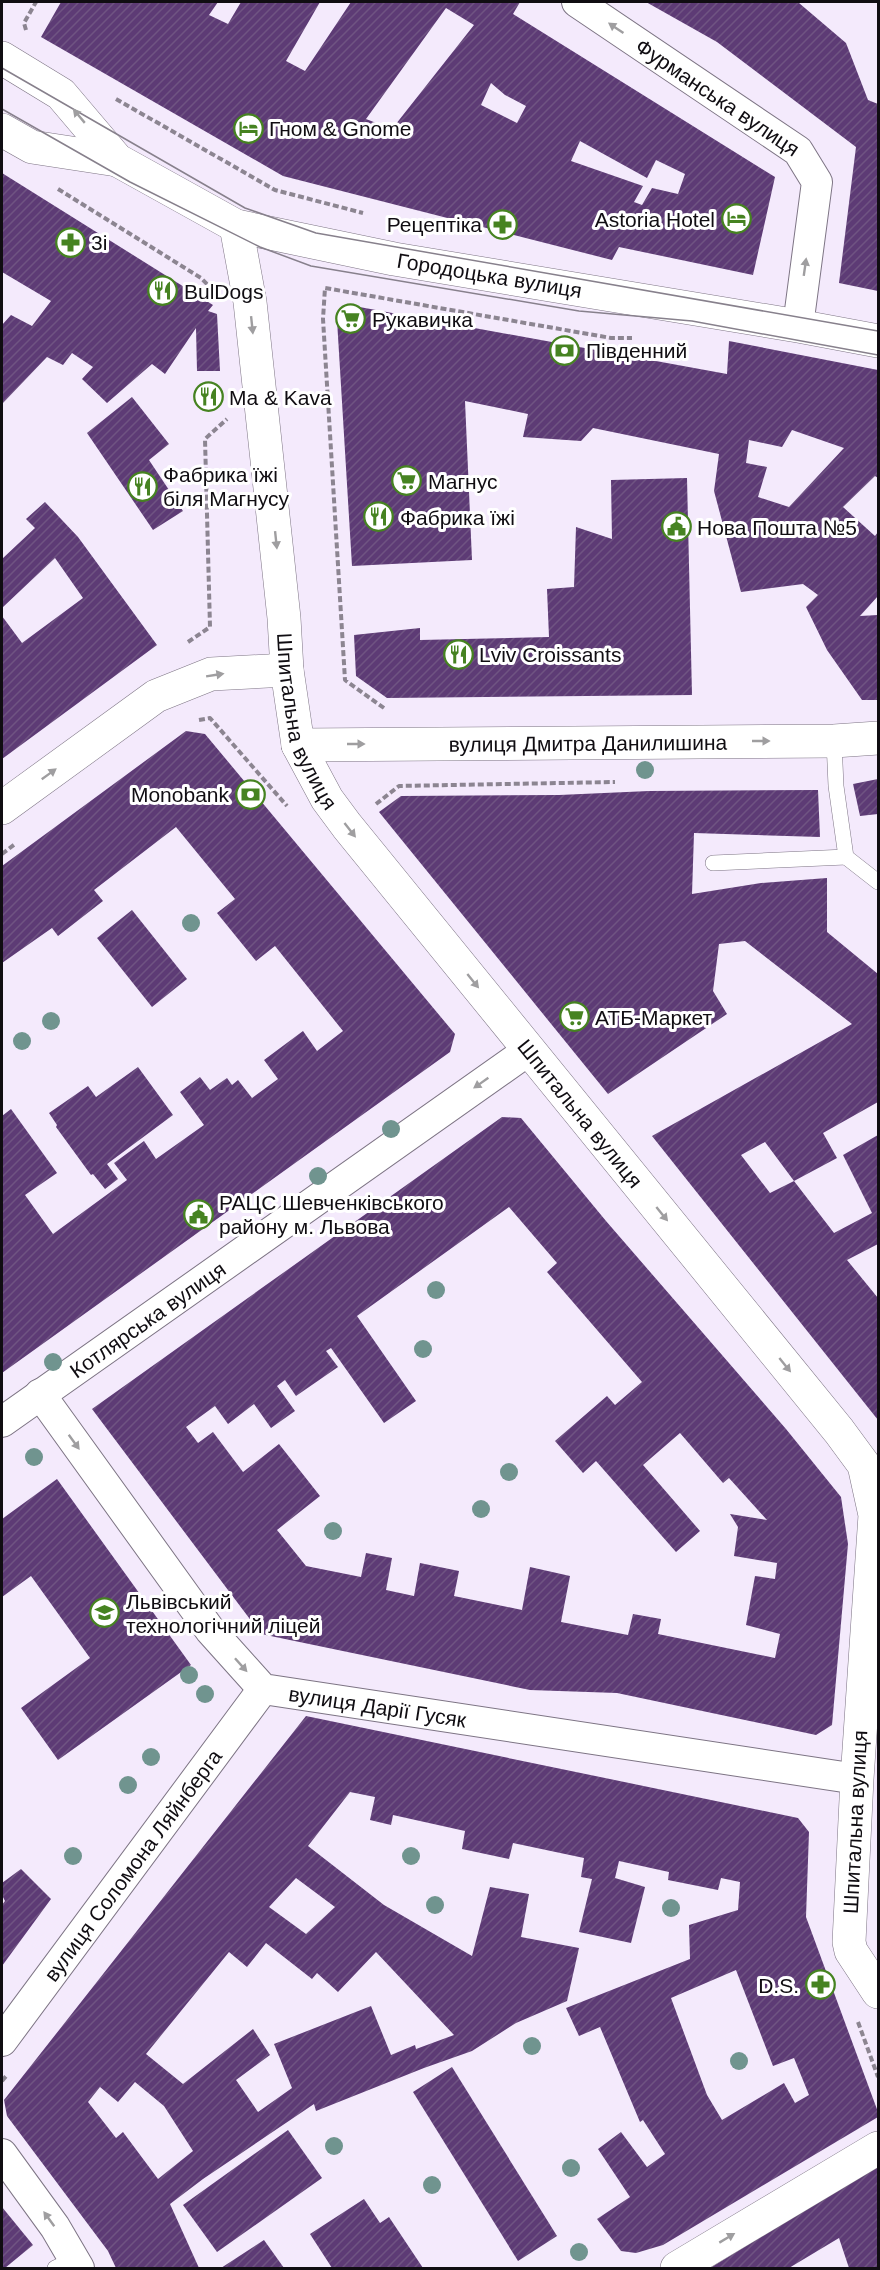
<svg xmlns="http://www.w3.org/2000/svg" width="880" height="2270" viewBox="0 0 880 2270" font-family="Helvetica,sans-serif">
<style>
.building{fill:url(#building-hatch);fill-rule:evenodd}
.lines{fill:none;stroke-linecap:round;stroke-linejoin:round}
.lane-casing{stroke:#7d7484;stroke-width:16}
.street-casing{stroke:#7d7484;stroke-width:32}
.secondary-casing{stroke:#7d7484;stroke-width:34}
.primary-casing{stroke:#7d7484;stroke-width:34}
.path{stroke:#8c8591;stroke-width:4;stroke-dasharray:6 3;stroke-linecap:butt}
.lane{stroke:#fff;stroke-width:15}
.street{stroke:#fff;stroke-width:30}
.secondary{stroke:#fff;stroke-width:33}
.primary{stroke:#fff;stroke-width:33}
.tram{stroke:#87808c;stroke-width:1.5}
.tree{fill:#70948f}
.oneway{fill:#9f9ea0}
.labels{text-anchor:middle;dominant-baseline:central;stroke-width:6;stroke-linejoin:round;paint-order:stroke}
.street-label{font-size:21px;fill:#100d12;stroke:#fff}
.poi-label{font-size:21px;fill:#100d12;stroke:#fff;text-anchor:start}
</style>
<defs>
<pattern id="building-hatch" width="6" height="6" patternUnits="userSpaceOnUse" patternTransform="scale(1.5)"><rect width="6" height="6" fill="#5d3b75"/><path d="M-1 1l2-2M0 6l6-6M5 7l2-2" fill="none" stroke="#6f5482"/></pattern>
</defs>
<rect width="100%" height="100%" fill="#f4eafc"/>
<g class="building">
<path d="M61,2H218L209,15L228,24L241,2H320L286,61L305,71L351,2H520L513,14L775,177L753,275L619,247L612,260L283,176L41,37ZM446,8L474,25L392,129L366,119ZM491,83L505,95L526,106L517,123L481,105ZM580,141L647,178L656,160L685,174L678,194L652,188L642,205L634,202L643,186L571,161Z"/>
<path d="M646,2H800L799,3L846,43L868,100L878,104V291L839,283L856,147L717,42Z"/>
<path d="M2,173L213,305L208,311L217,314L220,371H197L196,328L165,374L152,364L107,403L82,379L93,367L72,353L63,365L47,357L2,404V325L11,315L32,326L51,301L2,272Z"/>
<path d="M354,306L727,374L729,341L878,370V478L875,476L843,507L875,536L878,532V596L860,616L878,615V700H862L827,650L806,607L818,595L803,584L741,592L714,491L719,454L593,428L581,441L523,437L528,414L465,401L472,560L352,566L337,320ZM792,430L844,448L789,507L758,497L767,467L746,463L749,440L782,447Z"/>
<path d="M132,397L169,444L149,460L183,511L153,530L87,433Z"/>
<path d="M687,478L692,695L387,698L356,676L354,635L420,628V640L549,637L547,589L574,587L576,527L612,539L611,480Z"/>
<path d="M45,502L78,537L157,645L2,759V616L22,643L83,598L55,558L2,608V559L35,528L26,519Z"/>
<path d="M186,731L205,734L455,1034L450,1052L2,1373V1116L11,1109L57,1173L25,1195L53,1234L127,1180L114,1163L144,1141L156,1159L204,1125L180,1092L200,1077L210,1090L227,1078L232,1085L238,1080L252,1098L278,1079L264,1060L303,1031L317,1051L343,1031L275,946L256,961L217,913L235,899L176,827L94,890L103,901L58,936L52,928L2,963V866Z"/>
<path d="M878,779V814L860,816L853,784Z"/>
<path d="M818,790L820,837L694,833L692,894L761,883L827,878V932L878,974V1102L823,1133L837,1158L794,1181L765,1142L741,1155L770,1193L794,1181L834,1233L872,1213L843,1155L878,1135V1244L847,1260L878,1298V1420L652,1136L852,1024L745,941L719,944L713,991L727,1014L608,1094L379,812L401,796L559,795L649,791Z"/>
<path d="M132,910L187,979L152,1007L97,938Z"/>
<path d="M138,1067L173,1115L107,1164L118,1179L105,1189L93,1174L91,1175L56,1127L57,1125L49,1113L88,1086L96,1097Z"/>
<path d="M502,1117L521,1118L606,1221L786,1429L841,1497L848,1544L832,1725L816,1735L617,1693L530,1690L261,1634L92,1409ZM509,1207L557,1263L547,1272L642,1382L615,1405L607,1396L555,1441L583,1473L596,1461L676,1552L700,1531L643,1465L680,1433L723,1483L729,1478L767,1520L730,1514L738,1527L734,1556L777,1563L775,1579L755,1576L746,1625L780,1634L775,1658L658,1634L661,1619L633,1614L628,1635L561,1622L570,1576L530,1567L522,1610L454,1596L459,1571L420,1563L414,1596L386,1590L392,1558L366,1553L361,1577L306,1566L277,1530L320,1496L279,1444L243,1472L213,1432L198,1443L186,1427L215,1406L228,1424L254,1404L271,1428L295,1411L277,1386L285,1380L296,1396L338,1367L326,1351L331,1348L384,1423L416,1401L357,1316Z"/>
<path d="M57,1479L191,1665L58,1760L21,1708L90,1658L31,1576L2,1597V1519Z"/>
<path d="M306,1716L798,1818L809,1832L806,1917L878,2112V2117L663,2245L636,2253L621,2251L597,2219L630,2197L598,2149L621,2132L647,2167L665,2154L643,2120L640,2122L600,2027L579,2036L566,2008L690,1959L689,1925L738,1910L740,1882L721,1878L718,1890L668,1880L669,1872L619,1861L615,1878L645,1887L631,1943L579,1932L592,1879L581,1877L584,1858L513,1843L509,1859L462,1849L465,1831L393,1815L391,1825L370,1820L375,1797L350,1792L308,1846L384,1905L472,1956L490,1887L529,1894L521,1937L579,1948L567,2001L516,2023L472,2051L424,2068L316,2111L314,2104L203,2179L170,2204L199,2268H116L108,2251L7,2116L4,2100ZM296,1878L335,1907L306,1934L269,1907ZM266,1943L312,1979L317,1973L338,1992L376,1952L454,2035L416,2049L415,2045L391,2055L371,2006L274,2044L292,2088L258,2112L236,2080L270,2055L253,2029L183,2084L146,2054L229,1952L247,1967ZM736,1970L773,2066L794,2058L809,2095L795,2103L784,2083L722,2120L707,2095L671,1998ZM135,2082L164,2106L193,2151L158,2179L123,2132L116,2138L88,2102L100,2087L118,2102Z"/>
<path d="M21,1869L51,1899L2,1966V1905L5,1901L2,1895V1883Z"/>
<path d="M452,2067L557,2236L518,2261L413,2092Z"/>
<path d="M288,2130L322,2178L217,2252L183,2205Z"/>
<path d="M878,2165V2268H849L839,2238L789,2268H710Z"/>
<path d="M364,2199L380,2223L389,2217L423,2268H332L310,2234Z"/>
<path d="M2,2207L33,2245L5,2268H2Z"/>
<path d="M264,2240L284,2268H221Z"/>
</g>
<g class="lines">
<defs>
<g id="lane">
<path d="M834,741L836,786L846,857L878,882"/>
<path d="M713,863L846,857"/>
<path d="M55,2268L74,2259"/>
</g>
<g id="street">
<path id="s1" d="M577,2L798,151L817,182L798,326"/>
<path id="s2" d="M40,1394L210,1630L263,1689L857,1779"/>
<path id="s3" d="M2,1422L529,1050"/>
<path id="s4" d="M2,2041L263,1689"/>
<path d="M2,2154L55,2227L79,2268"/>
</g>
<g id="secondary">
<path id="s5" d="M236,226L250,302L284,618L287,670L298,745L327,799L347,826L839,1431L864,1465L875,1515L857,1779L849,1942L851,1951L878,1992"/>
<path id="s6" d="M298,745L834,741L878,738"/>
<path d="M2,808L156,696L211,674L287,670"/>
<path d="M677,2268L878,2148"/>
</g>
<g id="primary">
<path id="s7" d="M2,58L61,94L117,160L236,226L394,259L798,326L878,341"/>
<path d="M2,130L32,147L117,160"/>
</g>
</defs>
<use href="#lane" class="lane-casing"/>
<use href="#street" class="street-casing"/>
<use href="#secondary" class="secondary-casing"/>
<use href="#primary" class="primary-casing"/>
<g class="path">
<path d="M26,30L24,23L36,2"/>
<path d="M116,99L275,190L363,213"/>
<path d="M58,189L201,278L208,285"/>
<path d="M188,642L210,627L205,439L227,419"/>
<path d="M384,708L345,680L323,319L325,288L611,338H632"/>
<path d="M199,720L210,718L287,806"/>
<path d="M376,804L399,786L615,782"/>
<path d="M2,854L15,844"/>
<path d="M858,2022L878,2077"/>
<path d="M2,2081L7,2075"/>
</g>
<use href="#lane" class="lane"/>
<use href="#street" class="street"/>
<use href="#secondary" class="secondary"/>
<use href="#primary" class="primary"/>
<g class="tram">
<path d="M2,68L245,208L316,233L878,331"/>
<path d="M2,109L130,182L260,247L311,266L579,311L692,321L878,355"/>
</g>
</g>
<g class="tree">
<circle cx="645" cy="770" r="9"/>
<circle cx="191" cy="923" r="9"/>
<circle cx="51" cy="1021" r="9"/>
<circle cx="22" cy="1041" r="9"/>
<circle cx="391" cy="1129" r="9"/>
<circle cx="318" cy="1176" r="9"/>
<circle cx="436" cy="1290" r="9"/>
<circle cx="423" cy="1349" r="9"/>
<circle cx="53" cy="1362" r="9"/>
<circle cx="34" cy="1457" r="9"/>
<circle cx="509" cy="1472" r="9"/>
<circle cx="481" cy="1509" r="9"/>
<circle cx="333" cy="1531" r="9"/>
<circle cx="189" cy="1675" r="9"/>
<circle cx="205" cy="1694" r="9"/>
<circle cx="151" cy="1757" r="9"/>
<circle cx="128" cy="1785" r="9"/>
<circle cx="73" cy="1856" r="9"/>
<circle cx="411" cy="1856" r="9"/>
<circle cx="435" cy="1905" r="9"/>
<circle cx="671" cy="1908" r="9"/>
<circle cx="532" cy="2046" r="9"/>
<circle cx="739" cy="2061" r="9"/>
<circle cx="334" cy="2146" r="9"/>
<circle cx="571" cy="2168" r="9"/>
<circle cx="432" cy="2185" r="9"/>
<circle cx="579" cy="2252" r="9"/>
</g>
<defs><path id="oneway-solid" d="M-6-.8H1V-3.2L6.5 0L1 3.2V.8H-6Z" transform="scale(1.5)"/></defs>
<g class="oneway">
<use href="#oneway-solid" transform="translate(616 28) rotate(-146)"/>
<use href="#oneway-solid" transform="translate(79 116) rotate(-130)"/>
<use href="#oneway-solid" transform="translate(805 267) rotate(-82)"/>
<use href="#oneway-solid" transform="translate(252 325) rotate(84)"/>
<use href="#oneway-solid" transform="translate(276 540) rotate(84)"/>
<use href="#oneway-solid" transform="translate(215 675) rotate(-9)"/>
<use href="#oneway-solid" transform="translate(761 741)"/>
<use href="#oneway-solid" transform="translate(356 744)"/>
<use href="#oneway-solid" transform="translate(49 774) rotate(-36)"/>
<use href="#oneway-solid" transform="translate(350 830) rotate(52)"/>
<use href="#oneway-solid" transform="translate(473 981) rotate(51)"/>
<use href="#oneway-solid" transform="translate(481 1083) rotate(145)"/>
<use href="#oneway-solid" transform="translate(662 1214) rotate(51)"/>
<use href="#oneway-solid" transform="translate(785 1365) rotate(51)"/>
<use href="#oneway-solid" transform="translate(74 1442) rotate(54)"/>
<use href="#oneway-solid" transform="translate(241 1665) rotate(48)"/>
<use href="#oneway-solid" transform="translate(49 2219) rotate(-126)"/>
<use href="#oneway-solid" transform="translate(727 2238) rotate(-31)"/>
</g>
<defs>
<symbol id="hotel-ring" viewBox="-11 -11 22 22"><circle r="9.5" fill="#fff" stroke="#468321" stroke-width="1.5"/><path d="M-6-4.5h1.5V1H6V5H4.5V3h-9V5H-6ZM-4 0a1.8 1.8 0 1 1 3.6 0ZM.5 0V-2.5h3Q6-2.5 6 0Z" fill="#468321"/></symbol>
<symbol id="pharmacy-ring" viewBox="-11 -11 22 22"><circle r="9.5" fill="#fff" stroke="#468321" stroke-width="1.5"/><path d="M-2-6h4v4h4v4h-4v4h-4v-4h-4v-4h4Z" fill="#468321"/></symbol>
<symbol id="restaurant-ring" viewBox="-11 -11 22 22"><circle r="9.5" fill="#fff" stroke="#468321" stroke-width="1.5"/><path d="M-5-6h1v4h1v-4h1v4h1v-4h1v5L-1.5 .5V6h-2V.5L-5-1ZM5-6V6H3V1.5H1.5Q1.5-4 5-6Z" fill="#468321"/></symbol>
<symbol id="supermarket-ring" viewBox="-11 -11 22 22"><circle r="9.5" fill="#fff" stroke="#468321" stroke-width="1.5"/><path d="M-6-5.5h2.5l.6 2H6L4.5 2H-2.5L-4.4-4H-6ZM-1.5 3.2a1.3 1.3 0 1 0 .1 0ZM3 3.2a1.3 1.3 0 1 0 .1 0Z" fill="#468321"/></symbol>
<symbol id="bank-ring" viewBox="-11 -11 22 22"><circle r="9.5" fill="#fff" stroke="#468321" stroke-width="1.5"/><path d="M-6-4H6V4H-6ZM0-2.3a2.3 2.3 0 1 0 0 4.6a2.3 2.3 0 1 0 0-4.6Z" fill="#468321"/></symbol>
<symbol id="civic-ring" viewBox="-11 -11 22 22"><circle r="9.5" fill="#fff" stroke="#468321" stroke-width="1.5"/><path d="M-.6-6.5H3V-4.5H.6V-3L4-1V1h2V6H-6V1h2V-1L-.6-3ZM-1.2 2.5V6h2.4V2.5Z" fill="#468321"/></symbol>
<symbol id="university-ring" viewBox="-11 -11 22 22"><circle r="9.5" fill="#fff" stroke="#468321" stroke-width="1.5"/><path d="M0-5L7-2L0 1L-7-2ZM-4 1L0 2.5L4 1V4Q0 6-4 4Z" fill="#468321"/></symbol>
</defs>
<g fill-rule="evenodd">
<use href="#hotel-ring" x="232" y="112" width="33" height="33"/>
<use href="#hotel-ring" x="720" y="202" width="33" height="33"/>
<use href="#pharmacy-ring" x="486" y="208" width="33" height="33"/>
<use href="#pharmacy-ring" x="54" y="226" width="33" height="33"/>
<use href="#restaurant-ring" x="146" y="274" width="33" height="33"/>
<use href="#supermarket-ring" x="334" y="302" width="33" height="33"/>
<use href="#bank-ring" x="548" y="334" width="33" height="33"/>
<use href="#restaurant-ring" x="192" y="380" width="33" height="33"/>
<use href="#supermarket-ring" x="390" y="464" width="33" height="33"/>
<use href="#restaurant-ring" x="126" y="470" width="33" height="33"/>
<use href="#restaurant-ring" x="362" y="500" width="33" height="33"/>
<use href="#civic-ring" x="660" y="510" width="33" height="33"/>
<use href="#restaurant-ring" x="442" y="638" width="33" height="33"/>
<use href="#bank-ring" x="234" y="778" width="33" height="33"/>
<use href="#supermarket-ring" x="558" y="1000" width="33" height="33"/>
<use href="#civic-ring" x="182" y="1198" width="33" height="33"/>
<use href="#university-ring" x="88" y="1596" width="33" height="33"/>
<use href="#pharmacy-ring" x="804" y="1968" width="33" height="33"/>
</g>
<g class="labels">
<g class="street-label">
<text stroke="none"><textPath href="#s1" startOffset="170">Фурманська вулиця</textPath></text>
<text stroke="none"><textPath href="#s7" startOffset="550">Городоцька вулиця</textPath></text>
<text stroke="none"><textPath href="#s5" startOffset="502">Шпитальна вулиця</textPath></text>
<text stroke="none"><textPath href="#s6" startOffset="290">вулиця Дмитра Данилишина</textPath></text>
<text stroke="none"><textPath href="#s5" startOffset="988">Шпитальна вулиця</textPath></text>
<text stroke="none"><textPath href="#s3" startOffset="178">Котлярська вулиця</textPath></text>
<text stroke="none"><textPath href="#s2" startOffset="486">вулиця Дарії Гусяк</textPath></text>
<text transform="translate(855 1822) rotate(-87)">Шпитальна вулиця</text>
<text stroke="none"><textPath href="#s4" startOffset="219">вулиця Соломона Ляйнберга</textPath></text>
</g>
<g class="poi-label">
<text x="269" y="128">Гном &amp; Gnome</text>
<text x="715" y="219" text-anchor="end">Astoria Hotel</text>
<text x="482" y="224" text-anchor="end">Рецептіка</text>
<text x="91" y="242">3і</text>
<text x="184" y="291">BulDogs</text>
<text x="372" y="319">Рукавичка</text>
<text x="586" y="350">Південний</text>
<text x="229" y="397">Ma &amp; Kava</text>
<text x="163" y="474">Фабрика їжі<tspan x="163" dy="24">біля Магнусу</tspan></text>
<text x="428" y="481">Магнус</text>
<text x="400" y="517">Фабрика їжі</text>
<text x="697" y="527">Нова Пошта №5</text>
<text x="479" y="654">Lviv Croissants</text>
<text x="229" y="794" text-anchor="end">Monobank</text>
<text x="595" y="1017">АТБ-Маркет</text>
<text x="219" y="1202">РАЦС Шевченківського<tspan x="219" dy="24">району м. Львова</tspan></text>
<text x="126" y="1601">Львівський<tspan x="126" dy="24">технологічний ліцей</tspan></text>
<text x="799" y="1985" text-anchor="end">D.S.</text>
</g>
</g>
<rect width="880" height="2270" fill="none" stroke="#100d12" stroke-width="6"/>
</svg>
